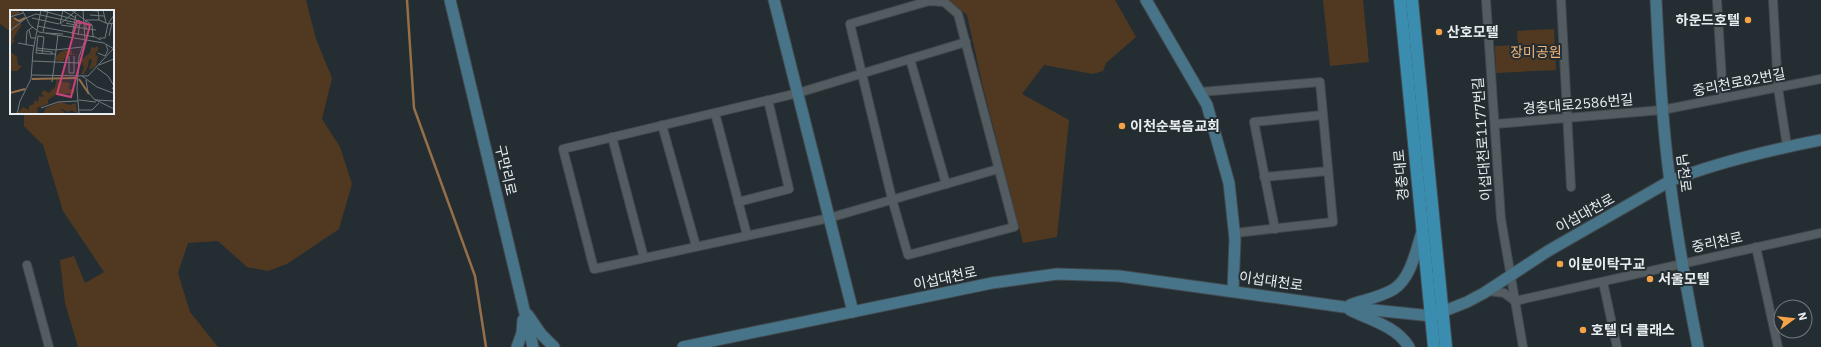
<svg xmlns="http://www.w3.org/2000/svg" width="1821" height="347" viewBox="0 0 1821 347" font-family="'IBM Plex Sans','Noto Sans KR',sans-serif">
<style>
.green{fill:#513921}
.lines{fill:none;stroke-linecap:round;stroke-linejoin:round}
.stream{stroke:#966f48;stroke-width:2.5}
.street-casing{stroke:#42494e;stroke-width:10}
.secondary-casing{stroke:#42494e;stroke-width:13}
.primary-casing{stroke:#42494e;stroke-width:14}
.street{stroke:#525c61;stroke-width:8}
.secondary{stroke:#477488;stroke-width:11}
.primary{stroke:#3b8daf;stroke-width:12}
.poi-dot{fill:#f5a346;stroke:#242d32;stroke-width:1.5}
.labels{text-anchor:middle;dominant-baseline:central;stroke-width:4;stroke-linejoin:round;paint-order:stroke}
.poi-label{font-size:14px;font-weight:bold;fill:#e8edf1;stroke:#242d32;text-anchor:start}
.park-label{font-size:14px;fill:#f0b478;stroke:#242d32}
.street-label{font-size:14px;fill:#e8edf1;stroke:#242d32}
.inset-river{fill:none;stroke:#966f48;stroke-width:2}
.inset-road{fill:none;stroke:#727a7e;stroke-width:1}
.view{fill:#ca4379;fill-opacity:0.15;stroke:#ca4379;stroke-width:2}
.inset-edge{fill:none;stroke:#e8edf1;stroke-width:2}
</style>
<rect width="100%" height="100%" fill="#242d32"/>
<g class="green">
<path d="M0,0H306L316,39L332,78L322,119L340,147L352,184L339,229L287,264L268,271L247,267L218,241L188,243L178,273L190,312L218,347H78L65,303L60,260L74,256L85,283L104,272L63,211L43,145L24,126V113H113V11H11V32L0,24Z"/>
<path d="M949,0H1115L1136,37L1106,63L1103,71L1093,74L1044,65L1022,94L1069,120L1057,237L1023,243L983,87L967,15Z"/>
<path d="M1323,0H1363L1369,62L1330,66Z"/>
<path d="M1554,29L1556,70L1496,73L1495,46L1518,45L1517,31Z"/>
</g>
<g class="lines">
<path class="stream" d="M407,0L414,108L475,276L486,347"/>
<defs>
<g id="street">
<path d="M1486,0L1501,219L1523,347"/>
<path d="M1561,0L1571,187"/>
<path d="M1717,0L1723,98"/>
<path d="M1773,0L1778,88L1787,146"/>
<path d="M929,1L944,2L958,14L1014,227L908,255L892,199L850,24Z"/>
<path d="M966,42L798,93L563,149L594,269L829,218L998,169"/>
<path d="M910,59L946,184"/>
<path d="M1200,92L1320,82L1333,222L1235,233"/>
<path d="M715,113L747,235"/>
<path d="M1495,124L1662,110L1821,79"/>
<path d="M662,125L696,246"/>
<path d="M612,137L644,258"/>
<path d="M1264,177L1328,171"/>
<path d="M738,202L789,189L768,100"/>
<path d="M1275,229L1254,122L1323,115"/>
<path d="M1756,247L1778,347"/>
<path d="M27,265L49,347"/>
<path d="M1603,282L1617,347"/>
<path d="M1488,291L1504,293L1515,301"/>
<path d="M1515,301L1821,233"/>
</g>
<g id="secondary">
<path d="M450,0L533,347"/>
<path d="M774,0L853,312"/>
<path d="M1146,0L1207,105L1229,183L1235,239L1233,291"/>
<path d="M1656,0C1659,61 1662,122 1670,182C1677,237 1687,292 1698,347"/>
<path d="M1350,305C1364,300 1381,297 1394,289C1411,278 1416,250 1422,232"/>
<path d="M1350,310C1370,320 1396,326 1409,347"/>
<path d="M528,315L541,334L554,347"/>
<path d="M517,347L522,333L523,320"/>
<path d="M683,347L992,283L1057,274L1119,276L1344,307L1432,316L1467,302L1484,293L1548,251L1670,181C1718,162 1770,150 1821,140"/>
</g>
<g id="primary">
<path d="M1400,0L1434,347"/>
<path d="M1412,0L1446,347"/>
</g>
</defs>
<use href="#street" class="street-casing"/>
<use href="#secondary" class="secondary-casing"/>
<use href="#primary" class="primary-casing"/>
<use href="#street" class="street"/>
<use href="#secondary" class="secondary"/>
<use href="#primary" class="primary"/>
</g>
<g class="poi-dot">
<circle cx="1748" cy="20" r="4"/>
<circle cx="1439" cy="32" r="4"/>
<circle cx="1122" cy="126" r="4"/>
<circle cx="1560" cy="264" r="4"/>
<circle cx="1650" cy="279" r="4"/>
<circle cx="1583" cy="330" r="4"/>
</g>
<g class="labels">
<g class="poi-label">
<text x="1740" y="20" text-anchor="end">하운드호텔</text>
<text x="1447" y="32">산호모텔</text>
<text x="1130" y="126">이천순복음교회</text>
<text x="1568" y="264">이분이탁구교</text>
<text x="1658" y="279">서울모텔</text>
<text x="1591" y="330">호텔 더 클래스</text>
</g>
<g class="park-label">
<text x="1536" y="52">장미공원</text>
</g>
<g class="street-label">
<text transform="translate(1739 82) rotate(-11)">중리천로82번길</text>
<text transform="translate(1578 104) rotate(-5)">경충대로2586번길</text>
<text transform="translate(1482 139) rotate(-94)">이섭대천로1177번길</text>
<text transform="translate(506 170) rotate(77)">구만리로</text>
<text transform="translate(1684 173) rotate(83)">남천로</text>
<text transform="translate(1401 175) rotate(-95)">경충대로</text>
<text transform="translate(1585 213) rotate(-29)">이섭대천로</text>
<text transform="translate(1717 242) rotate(-12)">중리천로</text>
<text transform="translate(945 278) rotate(-12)">이섭대천로</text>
<text transform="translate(1271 281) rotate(8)">이섭대천로</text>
</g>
</g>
<g transform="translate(10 10)">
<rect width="104" height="104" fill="#242d32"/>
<path d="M0,0H9V4L3,6L9,14H12L3,29L5,31L0,36ZM86,36L89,38L85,45L88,46L86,56L79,60L82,50L79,49L78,56L74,64H71L74,58L71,50L80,43L81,37L85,38ZM61,39L62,44L68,45H58L52,52L46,50V46L52,41ZM0,41L7,47L8,55L12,56L7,61H0ZM47,68L49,71L60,73L59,79H65L64,83L45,85L38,90V94L27,98L28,104H7L13,97L19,100V96L24,94V90L28,92L29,86L34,87L31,83L34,80L39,83L45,77ZM50,92L60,95L66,93L67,104L62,100L58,102L50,98L56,104H33L36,98Z" fill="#513921"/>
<path class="inset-river" d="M4,8L9,11L15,8M22,69L66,68M69,69L79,84M0,83L15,79"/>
<path class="inset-road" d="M12,0L20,15L29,22L94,33L104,39M30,0L70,11M52,0L66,8M61,0L82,15L83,26L91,30M73,0L88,1M73,0L75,30M88,0L89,10L98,14L104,13M93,0L96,13M80,5L94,6M0,7L13,3M16,8L26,4L72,14M22,8L49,14M56,13L69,16M50,14L67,0M50,14L53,0M51,15L86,20M27,16L84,27M19,20L21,28H25M76,20V10H89M0,21L16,8M33,22L38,0M36,23L53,24M62,25L66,5M68,25L70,13M99,26L102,13M89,28H95L98,14L104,5M8,33L24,36M16,34L17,21L23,17M27,38L45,40L72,37M26,40L42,42V44M88,43L95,46L98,40L96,35M32,44L34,27L28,26L26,43L39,44H45M59,46V63H64V46M22,51L69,53M89,55L104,49M87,58L98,66L104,76L102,79M21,65L78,66L103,39M72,66L87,77L103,83M76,70L78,82L84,89L104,99M42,72L48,25M69,90L86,92M85,90L104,91M10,91L21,69L23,41L31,0M31,98L48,92L68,91M69,100H82L89,93M7,104L10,91M69,104L67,79L69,47L75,30"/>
<path class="view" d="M67,11L80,15L61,87L47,84Z"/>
<rect width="104" height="104" class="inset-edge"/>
</g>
<g transform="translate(1793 319) rotate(75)"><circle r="19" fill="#242d32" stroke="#727a7e"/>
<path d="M0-3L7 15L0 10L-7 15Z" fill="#f5a346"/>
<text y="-6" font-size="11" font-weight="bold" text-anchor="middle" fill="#e8edf1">N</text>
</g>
</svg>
